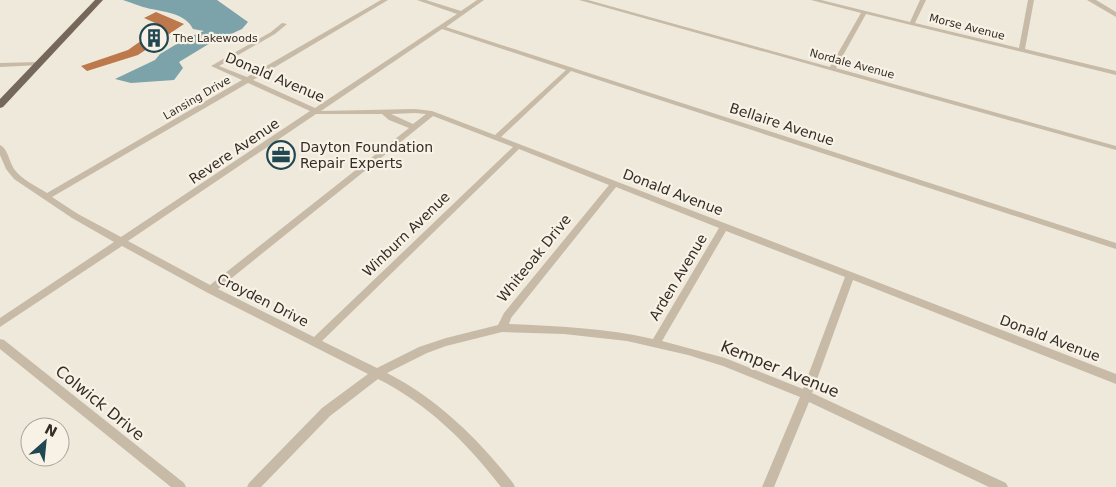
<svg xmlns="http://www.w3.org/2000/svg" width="1116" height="487" viewBox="0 0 1116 487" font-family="'DejaVu Sans',sans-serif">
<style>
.water{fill:#7ca2aa}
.building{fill:#bd784b}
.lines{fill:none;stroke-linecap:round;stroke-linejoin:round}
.minor{fill:#c7baa7;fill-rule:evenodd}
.tertiary{fill:#c7baa7;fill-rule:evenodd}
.primary{fill:#756759;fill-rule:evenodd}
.labels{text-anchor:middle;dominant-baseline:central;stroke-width:4.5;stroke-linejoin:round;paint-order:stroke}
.far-street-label{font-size:11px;fill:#342d27;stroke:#f8f2e6}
.far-poi-label{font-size:11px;fill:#342d27;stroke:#f8f2e6;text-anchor:start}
.street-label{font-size:14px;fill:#342d27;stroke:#f8f2e6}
.poi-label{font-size:14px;fill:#342d27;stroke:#f8f2e6;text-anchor:start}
.near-street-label{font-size:16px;fill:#342d27;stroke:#f8f2e6}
</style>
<rect width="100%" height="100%" fill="#efe9db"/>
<path class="water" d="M123,0H217L248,22L242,29L207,45L179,62L183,68L174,80L131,83L115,79L155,60L160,54L185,39L204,31L193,29C184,11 160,12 143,7C136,5 130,2 123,0Z"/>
<path class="building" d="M156,12L184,24L138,55L87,71L81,66L128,50L162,26L144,18Z"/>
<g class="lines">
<g class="minor">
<path d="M381,0H388L253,80L315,108L457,14L417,0H426L461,11L477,0H484L446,27L1116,243V249L571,71L501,137L1116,374V384L853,280L812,393L1006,483L1008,487H989L809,402L774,487H762L800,397L723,366L688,355L627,341L564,334L502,332L446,346L427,353L387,373C438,399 478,439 513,483L515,487H501C467,443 428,404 378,379L330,416L261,487H247L249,483L322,408L368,374L208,293L122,246L0,327V318L114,242L72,218L14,179L6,169L0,155V145C8,149 9,161 14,169C21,179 36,186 47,193L242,80L211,66L271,32L282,23L287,24L275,34L219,66L247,77ZM442,29L566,70L495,135L432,111L415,109L321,111ZM248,83L310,111L121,237L78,214L52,197ZM415,113L426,114L413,124L391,114ZM316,114H382L389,120L409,128L210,285L128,241ZM433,116L513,147L314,337L218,289ZM519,149L609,185L504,313L498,325L446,338L419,347L377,368L322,341ZM616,187L719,228L653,339C606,328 557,326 509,324L511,318ZM726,231L845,277L803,389L725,358L662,341Z"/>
<path d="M579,0H588L830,67L861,13L811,0H821L910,22L920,0H926L915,23L1019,48L1028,0H1034L1025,49L1116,71V75L866,14L836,68L1116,146V150Z"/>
<path d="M39,62L41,63V65L0,67V63Z"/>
<path d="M0,339L4,340L184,483L186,487H171L0,349Z"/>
</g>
<path class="tertiary" d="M1087,0H1096L1116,12V17Z"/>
<path class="primary" d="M95,0H103L3,107L0,108V99Z"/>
</g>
<defs>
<symbol id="building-ring" viewBox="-11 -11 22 22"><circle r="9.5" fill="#f8f2e6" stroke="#204752" stroke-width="1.5"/><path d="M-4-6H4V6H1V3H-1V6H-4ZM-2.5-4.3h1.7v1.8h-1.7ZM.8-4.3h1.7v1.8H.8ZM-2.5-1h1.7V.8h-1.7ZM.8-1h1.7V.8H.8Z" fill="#204752"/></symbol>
<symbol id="office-ring" viewBox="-11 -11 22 22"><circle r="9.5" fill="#f8f2e6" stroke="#204752" stroke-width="1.5"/><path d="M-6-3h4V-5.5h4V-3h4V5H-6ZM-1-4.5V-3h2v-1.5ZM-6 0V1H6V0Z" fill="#204752"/></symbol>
</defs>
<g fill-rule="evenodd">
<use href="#building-ring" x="138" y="22" width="32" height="32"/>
<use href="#office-ring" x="265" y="139" width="32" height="32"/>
</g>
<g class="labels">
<g class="far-street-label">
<text transform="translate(967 27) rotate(14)">Morse Avenue</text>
<text transform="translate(852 64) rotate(15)">Nordale Avenue</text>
<text transform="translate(197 98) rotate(-30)">Lansing Drive</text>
</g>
<g class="far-poi-label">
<text x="173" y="38">The Lakewoods</text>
</g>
<g class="street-label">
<text transform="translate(275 77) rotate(23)">Donald Avenue</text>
<text transform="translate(782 124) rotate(18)">Bellaire Avenue</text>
<text transform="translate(234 151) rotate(-34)">Revere Avenue</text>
<text transform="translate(673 192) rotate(21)">Donald Avenue</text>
<text transform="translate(406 234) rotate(-44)">Winburn Avenue</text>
<text transform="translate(534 258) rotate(-51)">Whiteoak Drive</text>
<text transform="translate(678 277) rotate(-59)">Arden Avenue</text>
<text transform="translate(263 300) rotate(27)">Croyden Drive</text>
<text transform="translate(1050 338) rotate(21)">Donald Avenue</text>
</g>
<g class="poi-label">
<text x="300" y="147">Dayton Foundation<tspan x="300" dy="16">Repair Experts</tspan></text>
</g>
<g class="near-street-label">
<text transform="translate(780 369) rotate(22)">Kemper Avenue</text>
<text transform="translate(100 403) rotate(39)">Colwick Drive</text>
</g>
</g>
<g transform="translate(45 442) rotate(27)"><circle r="24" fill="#f8f2e6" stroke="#aaa39a"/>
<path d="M0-4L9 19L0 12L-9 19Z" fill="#204752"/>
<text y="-8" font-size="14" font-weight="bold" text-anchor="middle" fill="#342d27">N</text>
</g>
</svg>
